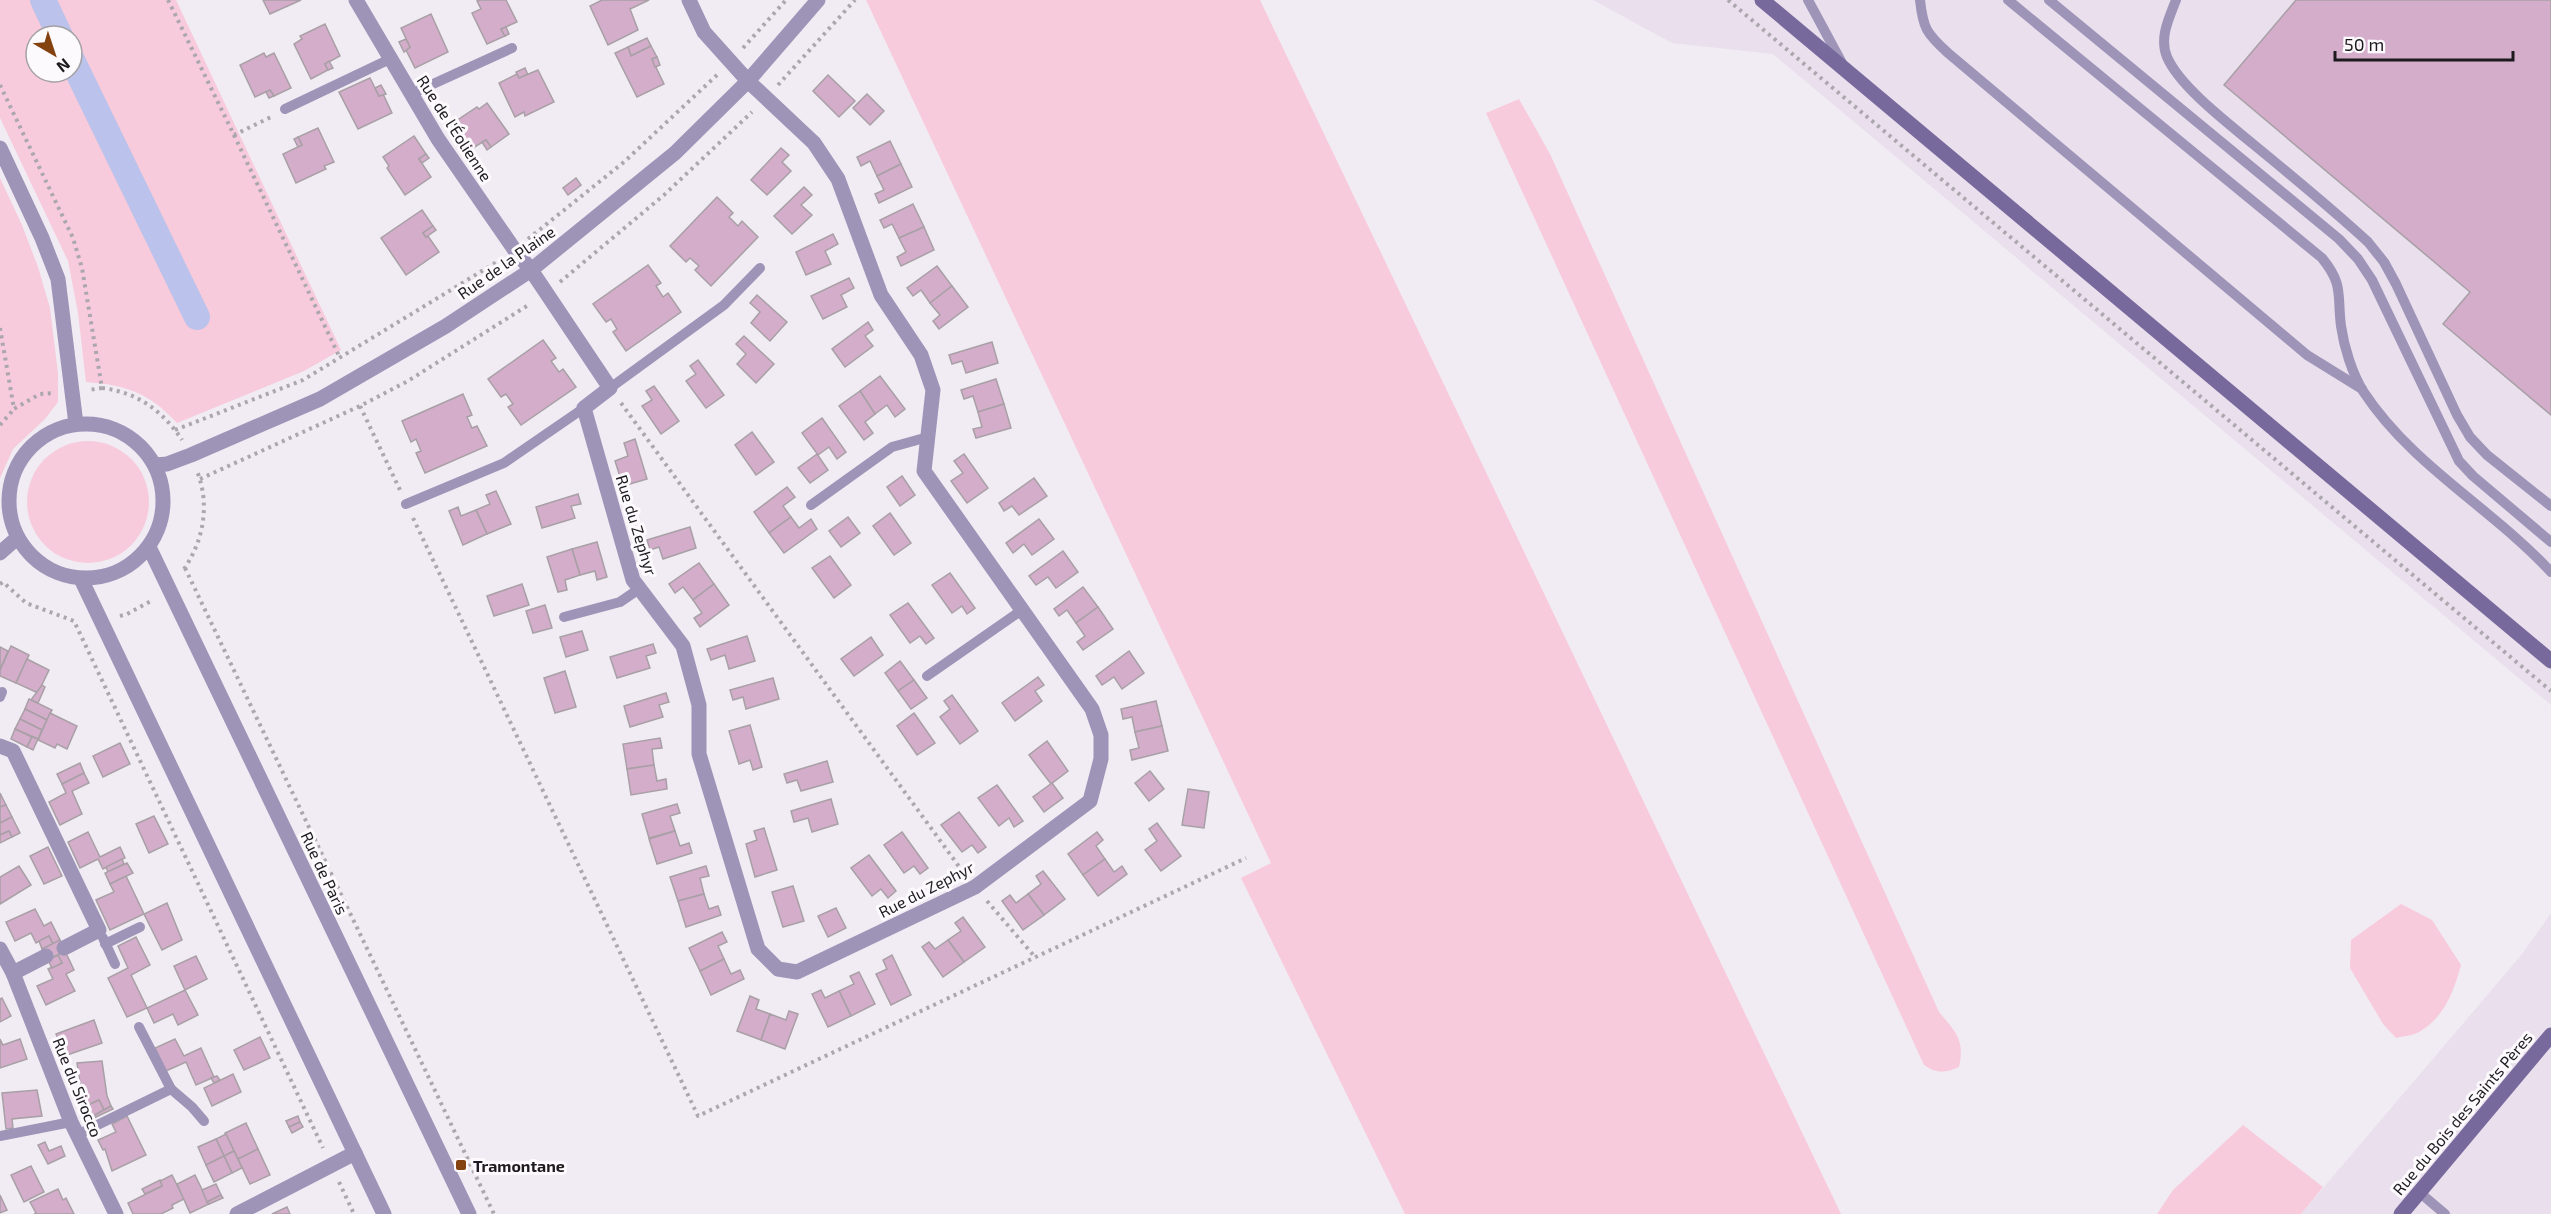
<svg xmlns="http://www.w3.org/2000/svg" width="2551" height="1214" viewBox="0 0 2551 1214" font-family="'Exo 2',sans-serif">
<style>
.built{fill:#e9dfed}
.green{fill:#f7cbdb;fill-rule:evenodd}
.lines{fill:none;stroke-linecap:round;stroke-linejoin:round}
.canal{stroke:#bbc2eb;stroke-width:26}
.building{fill:#d3adc9;stroke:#a8a0a6;stroke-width:1.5}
.path{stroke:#aba7ad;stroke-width:4;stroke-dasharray:3 4.5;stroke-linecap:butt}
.lane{stroke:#9e94b8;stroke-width:10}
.street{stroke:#9e94b8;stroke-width:15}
.secondary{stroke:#78699d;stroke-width:15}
.poi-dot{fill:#844210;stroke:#fdfafe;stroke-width:2}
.labels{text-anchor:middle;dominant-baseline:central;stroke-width:6;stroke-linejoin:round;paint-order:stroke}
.street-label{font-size:16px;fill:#1d1b1e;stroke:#fdfafe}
.poi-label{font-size:16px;font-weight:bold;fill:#1d1b1e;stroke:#fdfafe;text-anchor:start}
</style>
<rect width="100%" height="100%" fill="#f1ecf3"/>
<g class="built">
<path d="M1593,0H2551V705L1773,54L1672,43Z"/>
<path d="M2551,913V1214H2301L2523,953Z"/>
</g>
<g class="green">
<path d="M0,0H176L341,350L304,371L177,423C149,393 127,385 86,382L78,313L68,261L0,118ZM36,36H72V72H36Z"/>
<path d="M866,0H1260L1841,1214H1405L1241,878L1271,863Z"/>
<path d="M1519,99L1550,154L1939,1012C1956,1032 1965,1040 1959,1067C1945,1073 1937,1074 1924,1065L1486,113Z"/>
<path d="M0,178L22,225L38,267L50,308L58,373V402L45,419L13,449L0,478Z"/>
<circle cx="88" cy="502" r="61"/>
<path d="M2401,904L2432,920L2461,965C2454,991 2444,1018 2419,1032C2413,1036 2403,1036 2396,1038L2383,1024L2350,968L2351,940Z"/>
<path d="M2243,1125L2323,1187L2301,1214H2157L2173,1190Z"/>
</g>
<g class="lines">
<g class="canal">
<path d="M43,0L60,36"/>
<path d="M72,60L197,317"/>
</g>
</g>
<g class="building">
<path d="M263,0H301L270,14Z"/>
<path d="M480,0H506L517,22L501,29L505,36L487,44L472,13L481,9L477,1Z"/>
<path d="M602,0H649L630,9L638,30L608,45L590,6Z"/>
<path d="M2296,0H2551V415L2443,324L2470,292L2224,85Z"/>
<path d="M431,14L448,52L415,68L406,50L410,47L401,28Z"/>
<path d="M325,24L340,56L325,64L328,70L311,79L294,44L302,39L300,36Z"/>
<path d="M506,27L509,34L505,36L501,29Z"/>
<path d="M647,38L651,46L631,56L628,47Z"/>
<path d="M406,39L410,47L404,52L399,42Z"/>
<path d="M651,46L657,57L652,59L664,84L637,97L615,53L628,47L631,56Z"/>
<path d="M264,53L266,57L274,53L291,88L274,96L270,90L255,97L240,65Z"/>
<path d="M657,57L660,65L655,67L652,59Z"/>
<path d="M329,61L333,68L328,70L325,64Z"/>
<path d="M525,68L528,75L519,78L516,72Z"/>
<path d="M538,70L554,102L525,116L524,112L515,117L499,83L517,74L519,78Z"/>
<path d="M828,75L855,101L839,117L813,91Z"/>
<path d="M370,78L379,96L383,94L392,113L358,129L339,92Z"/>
<path d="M381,85L386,94L379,96L375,88Z"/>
<path d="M270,90L274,96L269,98L266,92Z"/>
<path d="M867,94L884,111L870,125L853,108Z"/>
<path d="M487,103L509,134L491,147L486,140L468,151L450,125L477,107L479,109Z"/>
<path d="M318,128L334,162L324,166L326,169L296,183L283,154L302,145L298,137Z"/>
<path d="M414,136L426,154L419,159L431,177L405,195L387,168L389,166L383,157Z"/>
<path d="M298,137L302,145L298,147L294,139Z"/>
<path d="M486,140L491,147L487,150L482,142Z"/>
<path d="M890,141L901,164L877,176L870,161L861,166L857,157Z"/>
<path d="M781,148L789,155L782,162L791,171L767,195L751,180Z"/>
<path d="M426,154L429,158L422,163L419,159Z"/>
<path d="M901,164L912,187L879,203L875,194L884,190L877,176Z"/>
<path d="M576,178L581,185L568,195L563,188Z"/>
<path d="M804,187L812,195L801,205L812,215L792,234L774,216Z"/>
<path d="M717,197L733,213L729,217L738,226L742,221L758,237L711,286L695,270L699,266L690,258L686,262L670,246Z"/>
<path d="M913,204L924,227L899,238L892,224L884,228L880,220Z"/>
<path d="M422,210L433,226L423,233L426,237L428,236L439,252L406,275L381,238Z"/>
<path d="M433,226L436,230L426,237L423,233Z"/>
<path d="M924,227L934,250L901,266L897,257L906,252L899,238Z"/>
<path d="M833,234L838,244L825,251L831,264L806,275L796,252Z"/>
<path d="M648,265L661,283L656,286L663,297L668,293L681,312L626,351L613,332L617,329L611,319L606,322L593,304Z"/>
<path d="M937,266L952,286L930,303L921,290L913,296L907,288Z"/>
<path d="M849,278L854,288L841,295L847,307L823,319L811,296Z"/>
<path d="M952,286L968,307L939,329L933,321L940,315L930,303Z"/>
<path d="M757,295L787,322L770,341L751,323L760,312L750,303Z"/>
<path d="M868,322L873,330L865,336L873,346L845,367L832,349Z"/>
<path d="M744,336L774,364L756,383L737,364L746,354L736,344Z"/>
<path d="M543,340L556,358L551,361L559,372L563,369L576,387L521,425L508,407L513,404L506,394L501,397L488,379Z"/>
<path d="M992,342L998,363L966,373L962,361L952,364L949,355Z"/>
<path d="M698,360L724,395L706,408L686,381L696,374L690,366Z"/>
<path d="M880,376L905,409L895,417L887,405L875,414L860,391Z"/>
<path d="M996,379L1004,404L978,412L973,396L964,399L961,390Z"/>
<path d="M654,386L679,421L661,434L642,406L652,400L646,391Z"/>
<path d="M860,391L875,414L865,422L873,433L864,440L839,406Z"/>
<path d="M463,394L472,415L467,417L472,428L477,426L487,446L425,473L416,453L421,451L416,439L411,442L402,421Z"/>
<path d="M1004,404L1011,428L976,438L973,429L982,427L978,412Z"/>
<path d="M822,418L846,452L837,459L829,447L818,455L802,433Z"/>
<path d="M752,432L774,462L756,475L735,445Z"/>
<path d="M635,439L647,479L623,486L615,461L628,456L624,443Z"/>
<path d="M817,454L828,470L810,483L798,468Z"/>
<path d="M964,454L988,488L967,503L951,481L963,473L954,461Z"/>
<path d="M902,476L915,495L900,506L887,487Z"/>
<path d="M1034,478L1047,496L1019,515L1012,506L1004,511L999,503Z"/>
<path d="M787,487L795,497L783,506L791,517L769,533L754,512Z"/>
<path d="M496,491L511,524L487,534L476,510L490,504L486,495Z"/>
<path d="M578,494L581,504L571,506L575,518L542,528L536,507Z"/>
<path d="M458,507L461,516L476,510L487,534L463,545L449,511Z"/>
<path d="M890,513L911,543L894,555L873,526Z"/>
<path d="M791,517L799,528L811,519L817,529L784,553L769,533Z"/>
<path d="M848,517L860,533L841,547L829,531Z"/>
<path d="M1039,519L1054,539L1032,555L1024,544L1013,553L1006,543Z"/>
<path d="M690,527L696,548L663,559L659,547L650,550L647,540Z"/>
<path d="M597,542L607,577L597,580L595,571L580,575L572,549Z"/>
<path d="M572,549L580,575L565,580L567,590L558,592L547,557Z"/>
<path d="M1063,551L1078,572L1056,588L1048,577L1036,585L1029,576Z"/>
<path d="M830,556L851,585L834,598L812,568Z"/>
<path d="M699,563L714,584L693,600L683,587L675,593L669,584Z"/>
<path d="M950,573L975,608L967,614L962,606L952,613L932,585Z"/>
<path d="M522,584L529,605L494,616L487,596Z"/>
<path d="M714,584L729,605L700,627L694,618L702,613L693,600Z"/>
<path d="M1083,587L1098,607L1076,623L1067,610L1059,616L1054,609Z"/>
<path d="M908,603L934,638L926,644L920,636L910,643L890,615Z"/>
<path d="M545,605L552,628L533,633L526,611Z"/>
<path d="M1098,607L1113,629L1083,650L1077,642L1085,636L1076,623Z"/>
<path d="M582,631L588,650L566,657L560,637Z"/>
<path d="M747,636L755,661L729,669L725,655L711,660L707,649Z"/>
<path d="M871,637L883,655L854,676L841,659Z"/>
<path d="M653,644L656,653L646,656L650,668L617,678L610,657Z"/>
<path d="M11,646L29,655L16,683L0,676V670Z"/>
<path d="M0,647L8,651L0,670Z"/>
<path d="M1129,651L1144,673L1122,689L1114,677L1102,685L1096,676Z"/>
<path d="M27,659L49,670L38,693L16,683Z"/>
<path d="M900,661L914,680L898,691L885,673Z"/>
<path d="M565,671L576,707L555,713L544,678Z"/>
<path d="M1038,677L1044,685L1035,691L1042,701L1015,721L1002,703Z"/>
<path d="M773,678L779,699L746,709L743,697L733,700L730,690Z"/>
<path d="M914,680L927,698L911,709L898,691Z"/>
<path d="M42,685L45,687L38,703L31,700Z"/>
<path d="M666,693L669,702L659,705L663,717L630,727L624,706Z"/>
<path d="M952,695L978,731L960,744L940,717L950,709L944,701Z"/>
<path d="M29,699L52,710L47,720L25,709Z"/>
<path d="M1156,701L1162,726L1135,732L1132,717L1123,719L1121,709Z"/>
<path d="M25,709L47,720L42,730L20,719Z"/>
<path d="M50,713L77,726L67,749L57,744L55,748L38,740Z"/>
<path d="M914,713L935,743L917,755L897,726Z"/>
<path d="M20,719L42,730L38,739L15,729Z"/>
<path d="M750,725L762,767L753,770L750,760L739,764L729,731Z"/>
<path d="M1162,726L1168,751L1132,760L1130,750L1139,748L1135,732Z"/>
<path d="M15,729L32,737L27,747L11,739Z"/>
<path d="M32,737L38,739L33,750L27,747Z"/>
<path d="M660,738L662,748L652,749L654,765L627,769L623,744Z"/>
<path d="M1047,741L1068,771L1051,784L1029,755Z"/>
<path d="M120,743L130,764L103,777L93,756Z"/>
<path d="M827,761L833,782L801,791L797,780L787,783L784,774Z"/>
<path d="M80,763L84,773L62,784L57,774Z"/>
<path d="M654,765L657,781L666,779L667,789L631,795L627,769Z"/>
<path d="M1150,771L1164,789L1149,801L1135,783Z"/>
<path d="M84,773L89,783L72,791L82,814L60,825L49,802L66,793L62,784Z"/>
<path d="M1052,783L1063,798L1044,812L1033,797Z"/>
<path d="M997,785L1023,821L1014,827L1009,818L999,826L978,798Z"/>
<path d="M1188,789L1209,792L1204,828L1182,825Z"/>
<path d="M0,793L6,805L0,807Z"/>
<path d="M831,799L838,824L812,832L808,818L794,822L791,811Z"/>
<path d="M677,804L680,813L670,816L675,831L649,838L642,814Z"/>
<path d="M6,805L12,817L0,823V807Z"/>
<path d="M959,812L986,847L978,853L972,845L962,852L941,825Z"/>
<path d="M154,816L168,844L149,853L136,824Z"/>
<path d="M12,817L20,833L12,837L9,831L0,835V823Z"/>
<path d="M1157,823L1181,856L1161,871L1145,850L1157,841L1149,829Z"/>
<path d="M764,828L777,870L755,877L746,844L757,840L754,831Z"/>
<path d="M9,831L12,837L0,843V835Z"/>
<path d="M675,831L680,846L689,843L692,853L657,864L649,839Z"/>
<path d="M88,832L100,857L120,847L125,858L103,869L98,859L80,868L68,842Z"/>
<path d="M902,832L928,868L920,874L914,866L904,873L884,845Z"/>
<path d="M1097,832L1103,840L1096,846L1105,859L1083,875L1068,854Z"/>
<path d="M48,847L62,876L44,884L30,856Z"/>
<path d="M869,855L896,891L888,898L881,889L872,896L851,868Z"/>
<path d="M122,859L124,864L108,872L106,867Z"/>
<path d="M1105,859L1114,872L1122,866L1127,874L1098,896L1083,875Z"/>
<path d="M127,863L133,873L110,884L105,873Z"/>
<path d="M19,866L31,885L0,904V877Z"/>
<path d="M706,866L709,876L700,878L704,894L678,901L670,877Z"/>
<path d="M1043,871L1065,899L1044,915L1028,894L1041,884L1036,876Z"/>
<path d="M126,876L144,914L110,930L96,900L114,892L110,884Z"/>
<path d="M793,886L804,921L783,927L772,892Z"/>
<path d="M704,894L709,909L718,906L721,915L686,927L678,901Z"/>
<path d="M1028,894L1044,915L1023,930L1002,901L1010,895L1016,903Z"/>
<path d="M167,903L182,940L162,950L144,914Z"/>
<path d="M836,908L846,928L828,937L818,916Z"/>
<path d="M35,909L44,926L51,922L60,940L53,944L49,936L36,943L31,933L15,941L6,922Z"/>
<path d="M963,917L985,947L964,962L948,940L961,931L955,923Z"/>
<path d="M722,932L727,942L718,946L724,959L700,971L689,948Z"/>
<path d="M49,936L53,944L42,949L39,941Z"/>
<path d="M136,937L150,965L131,975L147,1008L127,1017L108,978L128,968L118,946Z"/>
<path d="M60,940L65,951L48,960L42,949Z"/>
<path d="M948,940L964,962L943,977L922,947L929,942L935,949Z"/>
<path d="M65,951L74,970L66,974L75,991L46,1005L37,986L53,979L48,969L62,963L58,955Z"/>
<path d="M58,955L62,963L52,968L48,960Z"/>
<path d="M892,955L911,995L891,1005L876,974L887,969L883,960Z"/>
<path d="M196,956L207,979L185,990L174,966Z"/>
<path d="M724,959L731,974L740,970L744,979L711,995L700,971Z"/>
<path d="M859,972L875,1004L851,1016L839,991L854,984L850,976Z"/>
<path d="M185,990L198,1015L178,1025L173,1014L154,1023L147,1008Z"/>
<path d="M821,990L825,998L839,991L851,1016L828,1027L812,994Z"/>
<path d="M750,996L759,1000L756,1009L770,1014L761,1040L737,1031Z"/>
<path d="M2,998L11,1016L0,1022V999Z"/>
<path d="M789,1011L798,1014L785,1049L761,1040L770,1014L786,1020Z"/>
<path d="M94,1020L102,1043L64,1056L56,1034Z"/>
<path d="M260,1037L270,1058L244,1070L234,1050Z"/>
<path d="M0,1039L3,1045L20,1039L27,1059L0,1068Z"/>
<path d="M175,1039L184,1056L201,1048L214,1077L196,1085L186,1062L166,1071L155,1048Z"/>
<path d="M102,1061L107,1096L111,1106L104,1110L99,1100L88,1105L84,1089H81L77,1063Z"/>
<path d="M233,1074L241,1092L212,1106L204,1088Z"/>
<path d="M217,1076L220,1080L214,1083L211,1078Z"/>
<path d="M37,1090L42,1116L12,1119L13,1128L6,1129L2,1093Z"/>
<path d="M99,1100L104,1110L93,1116L88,1105Z"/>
<path d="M111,1106L113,1109L94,1118L93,1116Z"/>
<path d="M127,1116L146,1155L112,1171L105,1149L103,1150L98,1140L116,1132L112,1124Z"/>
<path d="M298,1116L300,1122L289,1127L286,1121Z"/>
<path d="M300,1122L303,1127L292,1133L289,1127Z"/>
<path d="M246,1123L258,1149L238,1159L225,1133Z"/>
<path d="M226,1134L234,1151L224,1156L216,1139Z"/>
<path d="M216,1139L224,1156L206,1165L198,1147Z"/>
<path d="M45,1142L49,1151L61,1146L65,1156L48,1164L38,1145Z"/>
<path d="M258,1149L270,1175L250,1184L238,1159Z"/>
<path d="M234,1151L242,1168L232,1173L224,1156Z"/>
<path d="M224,1156L232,1173L214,1182L206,1165Z"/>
<path d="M31,1166L44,1192L24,1202L11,1175Z"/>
<path d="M172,1175L184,1199L172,1205L173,1208L161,1214H133L128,1203L162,1186L160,1181Z"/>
<path d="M195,1175L209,1204L190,1213L177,1184Z"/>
<path d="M160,1180L162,1186L145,1194L142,1189Z"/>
<path d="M216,1184L221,1195L207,1202L202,1190Z"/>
<path d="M58,1189L63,1200L66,1198L74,1214H34L36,1213L30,1202Z"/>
<path d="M0,1195L7,1210L0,1213Z"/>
<path d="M221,1195L223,1198L209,1204L207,1202Z"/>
<path d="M287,1207L290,1214H272Z"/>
</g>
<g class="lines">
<g class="path">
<path d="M168,0L234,135L271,117"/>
<path d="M1728,0L2551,691"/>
<path d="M743,48L786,0"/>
<path d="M0,85L73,238L82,268L102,388L89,390"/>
<path d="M778,85L855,0"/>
<path d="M234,135L340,358"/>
<path d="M528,239L624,162L717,75"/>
<path d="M560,282L664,195L752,112"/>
<path d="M0,328L14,409L40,394L55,393"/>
<path d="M102,388C137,392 163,411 182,440"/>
<path d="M621,403L963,872"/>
<path d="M360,406L400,490"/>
<path d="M0,425L14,409"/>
<path d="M175,430L303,380L500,260"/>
<path d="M200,479L360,406L408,381L530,304"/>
<path d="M413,518L698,1116L1246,858"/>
<path d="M185,568L494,1214"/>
<path d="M184,569C204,540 210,504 197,471"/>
<path d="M0,584L3,582L26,603L74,621L323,1148"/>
<path d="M120,616L127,614L153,600"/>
<path d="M987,901L1035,957"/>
<path d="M339,1182L354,1214"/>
</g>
<g class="lane">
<path d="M1808,0L1842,63"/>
<path d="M1920,0C1923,28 1926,33 1948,53L2307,355L2362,389"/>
<path d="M2008,0L2322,258C2344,285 2337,295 2341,326C2344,347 2352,373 2363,391C2412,466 2492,508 2551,572"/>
<path d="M2049,0L2339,239L2358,259L2372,280L2459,461L2473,476L2551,542"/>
<path d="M2176,0C2169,18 2159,38 2167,57C2180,87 2228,123 2253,144C2292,176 2331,208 2368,242L2384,262L2396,284L2457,415L2470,437L2487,455L2551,506"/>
<path d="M411,94L512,48"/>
<path d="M285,109L390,59"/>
<path d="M610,388L724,305L760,268"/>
<path d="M406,504L504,463L584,408"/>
<path d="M811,505L892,447L928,437"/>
<path d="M564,617L620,602L639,589"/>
<path d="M927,676L1022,610"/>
<path d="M0,697L2,692"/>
<path d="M103,938L115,964"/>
<path d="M105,944L140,927"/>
<path d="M139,1027L171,1089"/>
<path d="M77,1135L171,1089L192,1107L204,1121"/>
<path d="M0,1136L71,1122"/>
<path d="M2419,1192L2445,1214"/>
</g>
<g class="street">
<path d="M356,0L438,139L514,249L531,270L610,388L584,408L633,580L683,646L699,705V754L758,949L778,969L797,972L975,887L1090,801L1101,759V735L1092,709L924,471L933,390L921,355L881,295L838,179L814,143L748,81L704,32L689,0"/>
<path d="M0,148L42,238L58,279L76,424"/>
<circle cx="86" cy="501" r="77"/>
<path d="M155,465L167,464L191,455L320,399L446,326L531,270L675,153L748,81L818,0"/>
<path d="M149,547L469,1214"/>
<path d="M0,553L17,538"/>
<path d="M81,579L384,1214"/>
<path d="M0,746L13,751L99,930L64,948"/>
<path d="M0,949L13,973L71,1122L116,1214"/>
<path d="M13,973L46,956"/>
<path d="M237,1214L355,1153"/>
</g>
<g class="secondary">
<path d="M1762,0L2551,661"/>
<path d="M2401,1214L2551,1035"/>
</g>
</g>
<rect class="poi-dot" x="455" y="1159" width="12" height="12" rx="3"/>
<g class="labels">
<g class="street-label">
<text transform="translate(455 128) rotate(57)">Rue de l'Éolienne</text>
<text transform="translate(506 262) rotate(-35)">Rue de la Plaine</text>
<text transform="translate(637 525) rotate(73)">Rue du Zephyr</text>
<text transform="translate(325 873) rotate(65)">Rue de Paris</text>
<text transform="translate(926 889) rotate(-27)">Rue du Zephyr</text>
<text transform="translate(78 1087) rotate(68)">Rue du Sirocco</text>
<text transform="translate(2462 1113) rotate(-50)">Rue du Bois des Saints Pères</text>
</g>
<g class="poi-label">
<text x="473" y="1165">Tramontane</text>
</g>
</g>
<g transform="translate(54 54) rotate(141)"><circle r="28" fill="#fdfafe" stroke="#a3a1a4" stroke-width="1.5"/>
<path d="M0-4.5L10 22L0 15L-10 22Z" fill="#844210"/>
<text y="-9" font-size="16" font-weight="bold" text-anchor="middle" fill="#1d1b1e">N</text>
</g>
<path d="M2335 51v9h178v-9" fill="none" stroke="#1d1b1e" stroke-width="3"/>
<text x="2344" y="51" font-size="18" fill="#1d1b1e" stroke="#fdfafe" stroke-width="4.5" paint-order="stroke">50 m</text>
</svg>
